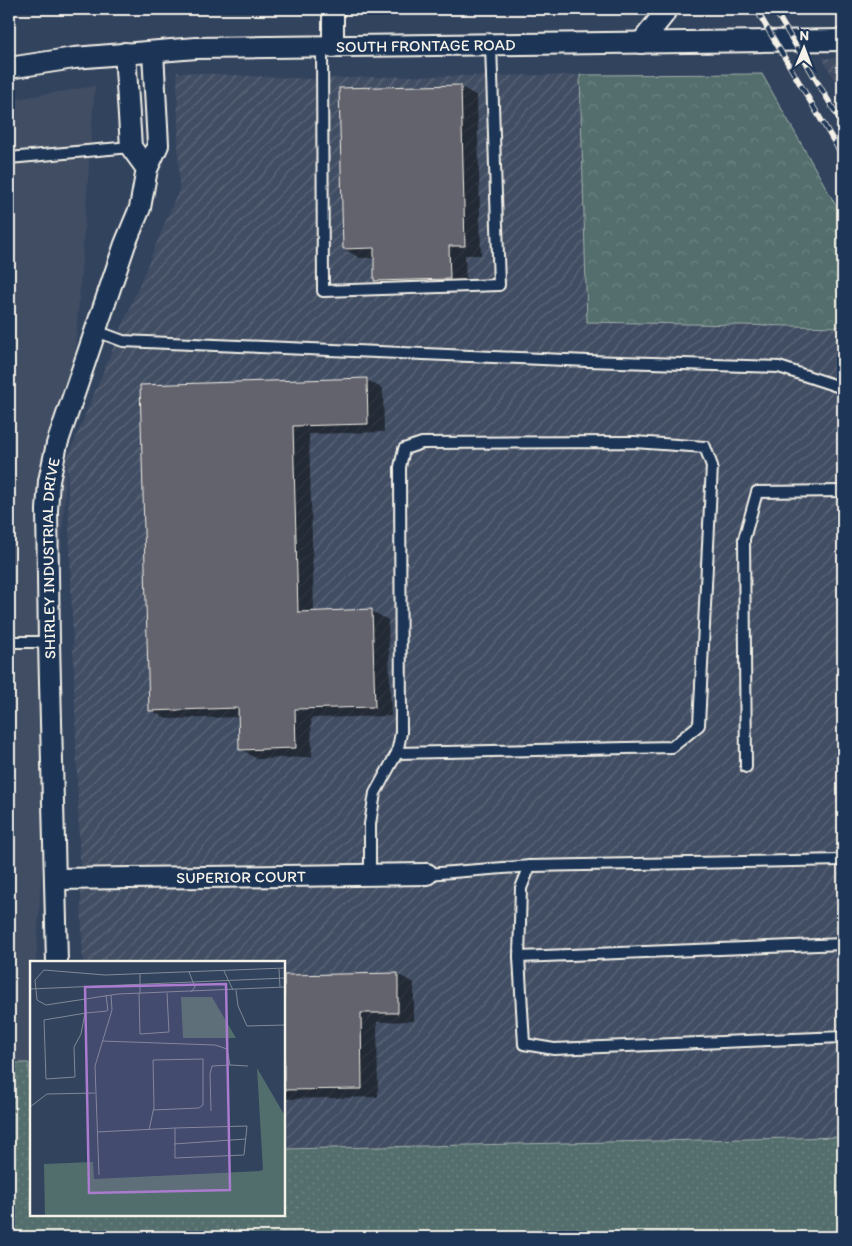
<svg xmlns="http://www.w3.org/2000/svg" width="852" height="1246" viewBox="0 0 852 1246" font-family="Itim,sans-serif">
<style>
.built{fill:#414d63}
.industrial{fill:url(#industrial-furrows)}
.green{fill:url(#green-dots);stroke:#a3b0aa}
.forest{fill:url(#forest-crowns);stroke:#a3b0aa}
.shadow{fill:#0007}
.building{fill:#64646e;stroke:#f4f1e8}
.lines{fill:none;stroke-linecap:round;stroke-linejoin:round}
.lane-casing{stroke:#f4f1e8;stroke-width:14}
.street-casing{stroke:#f4f1e8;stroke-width:24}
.lane{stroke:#1d3557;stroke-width:10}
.street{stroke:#1d3557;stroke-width:20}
.rail-casing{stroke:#f4f1e8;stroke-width:5.5}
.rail{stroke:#1d3557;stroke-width:4;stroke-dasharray:11;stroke-linecap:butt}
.labels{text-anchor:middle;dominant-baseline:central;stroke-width:5;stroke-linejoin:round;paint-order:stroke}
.street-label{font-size:16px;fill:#f4f1e8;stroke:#1d3557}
.inset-road{fill:none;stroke:#808995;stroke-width:1}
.view{fill:#ab7bcf;fill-opacity:0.15;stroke:#ab7bcf;stroke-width:2.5}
.inset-edge{fill:none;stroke:#f4f1e8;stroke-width:2.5}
</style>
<defs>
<pattern id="industrial-furrows" width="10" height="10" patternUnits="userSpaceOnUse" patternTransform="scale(1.25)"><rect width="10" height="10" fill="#414d63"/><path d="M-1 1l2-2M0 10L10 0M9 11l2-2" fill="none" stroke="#5d6779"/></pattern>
<pattern id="green-dots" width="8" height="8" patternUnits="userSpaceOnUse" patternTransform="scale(1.25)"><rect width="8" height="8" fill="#526e6c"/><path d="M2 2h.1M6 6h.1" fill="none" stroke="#6c8381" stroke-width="1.8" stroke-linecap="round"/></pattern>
<pattern id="forest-crowns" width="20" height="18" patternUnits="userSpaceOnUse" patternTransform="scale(1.25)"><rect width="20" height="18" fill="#526e6c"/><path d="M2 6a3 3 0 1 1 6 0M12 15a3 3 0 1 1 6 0" fill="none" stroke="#6c8381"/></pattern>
</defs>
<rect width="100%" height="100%" fill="#32435e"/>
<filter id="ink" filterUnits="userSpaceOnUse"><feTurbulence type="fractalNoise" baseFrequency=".02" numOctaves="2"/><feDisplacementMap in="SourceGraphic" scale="10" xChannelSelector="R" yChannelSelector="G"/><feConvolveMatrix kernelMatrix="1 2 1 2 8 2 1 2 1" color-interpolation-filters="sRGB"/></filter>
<g filter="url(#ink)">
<path class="built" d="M95,86L67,459L36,962H31V1033L29,1063H9V100Z"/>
<g class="industrial">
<path d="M822,58H843V93Z"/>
<path d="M177,72L312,79L412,76L580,75L587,322L843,327V1137L284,1149V962H83L67,459L179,189Z"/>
</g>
<path class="green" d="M9,1063H29L31,1215H284V1149L843,1137V1237H9Z"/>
<path class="forest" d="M762,74L843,218V327L587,322L580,75Z"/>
<g class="shadow">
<path d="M461,87L477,96L481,255H465L466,287L392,289L375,280V258H360L344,249Z"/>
<path d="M367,380L383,389L384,432L309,434L314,612L372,611L388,620L391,716L311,718L312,757L257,759L241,749L240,717L167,719L150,710L141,386Z"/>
<path d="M397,974L414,983V1021L377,1022L378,1097L284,1099V976Z"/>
</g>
<g class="building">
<path d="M461,85L465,246H449L450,279L374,281V248L343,249L339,88Z"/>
<path d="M367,378L368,424L293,426L298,612L372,609L375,707L295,709L296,748L239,750L238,708L149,711L140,385Z"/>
<path d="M398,973V1013H361L362,1089L284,1090V975Z"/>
</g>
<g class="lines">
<defs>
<g id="lane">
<path d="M322,47L323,291L499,285L491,45"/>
<path d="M9,158L131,147"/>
<path d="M96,331L123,341L588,361L779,367L843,388"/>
<path d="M9,642H49"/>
<path d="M746,767L744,539L757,492L843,491"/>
<path d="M843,860L530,866L521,888L519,957L524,1044L554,1049L843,1037"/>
<path d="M427,874L530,866"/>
<path d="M370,875V824L375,793L397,753L401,733L400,467L404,449L422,443L634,442L705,447L712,466L699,725L672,747L397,753"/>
<path d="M519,957L843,944"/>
</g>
<g id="street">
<path d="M333,9V47"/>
<path d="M641,43L664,14L663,9"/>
<path d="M125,53L131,147L147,169"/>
<path id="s1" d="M9,68L74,58L196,48L843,40"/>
<path id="s2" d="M55,879L427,874"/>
<path id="s3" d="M57,962L49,642L47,510L49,481L57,444L125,244L140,208L147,169L158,145L153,52"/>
</g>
</defs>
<use href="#lane" class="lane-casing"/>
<use href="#street" class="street-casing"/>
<use href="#lane" class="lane"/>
<use href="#street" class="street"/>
<defs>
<g id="rail">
<path d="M756,9L843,157"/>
<path d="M774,9L843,125"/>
</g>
</defs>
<use href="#rail" class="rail-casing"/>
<use href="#rail" class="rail"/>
</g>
</g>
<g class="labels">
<g class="street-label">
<text stroke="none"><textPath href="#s1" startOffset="418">SOUTH FRONTAGE ROAD</textPath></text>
<text stroke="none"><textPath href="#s3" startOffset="404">SHIRLEY INDUSTRIAL DRIVE</textPath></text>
<text stroke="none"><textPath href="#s2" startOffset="186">SUPERIOR COURT</textPath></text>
</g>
</g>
<g transform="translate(30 961)">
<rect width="255" height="255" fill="#32435e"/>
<path d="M63,201L64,218L229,210V255H15L14,203Z" fill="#526e6c"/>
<path d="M151,36H182L206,77H153ZM227,107L255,155V255H229V210L233,209Z" fill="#526e6c"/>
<path class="inset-road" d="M255,7L75,14L14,9L5,19L7,39L16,44L88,33L255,26M249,8L250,26M194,10L203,29M159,11L165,26L161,31M110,13V32M0,28L255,17M206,29L208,45L217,65L255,64M109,32L110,73L139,71L137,32M76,34L78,50M55,52L51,73L44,86L45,116L16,118L14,59L56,52L77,50M72,80L185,84L197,88L200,104L182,105L180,113L181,150M200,104L218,105M0,146L17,133L65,132M217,165L214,194L145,197V167ZM119,169L124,146L123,99L173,98V144L169,147L123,149M67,171L145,167M144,183L216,178M69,214L65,105L82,49L81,34"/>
<path class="view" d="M196,23L200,229L59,232L55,26Z"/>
<rect width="255" height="255" class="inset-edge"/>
</g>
<rect width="852" height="1246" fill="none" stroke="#1d3557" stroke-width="30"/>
<rect x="15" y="15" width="822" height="1216" fill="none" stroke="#f4f1e8" stroke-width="2" filter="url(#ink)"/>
<g transform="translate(804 48) rotate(1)" stroke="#1d3557" stroke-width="4" paint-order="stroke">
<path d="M0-4L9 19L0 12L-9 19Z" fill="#f4f1e8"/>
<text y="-8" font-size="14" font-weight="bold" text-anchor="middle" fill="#f4f1e8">N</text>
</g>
</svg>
